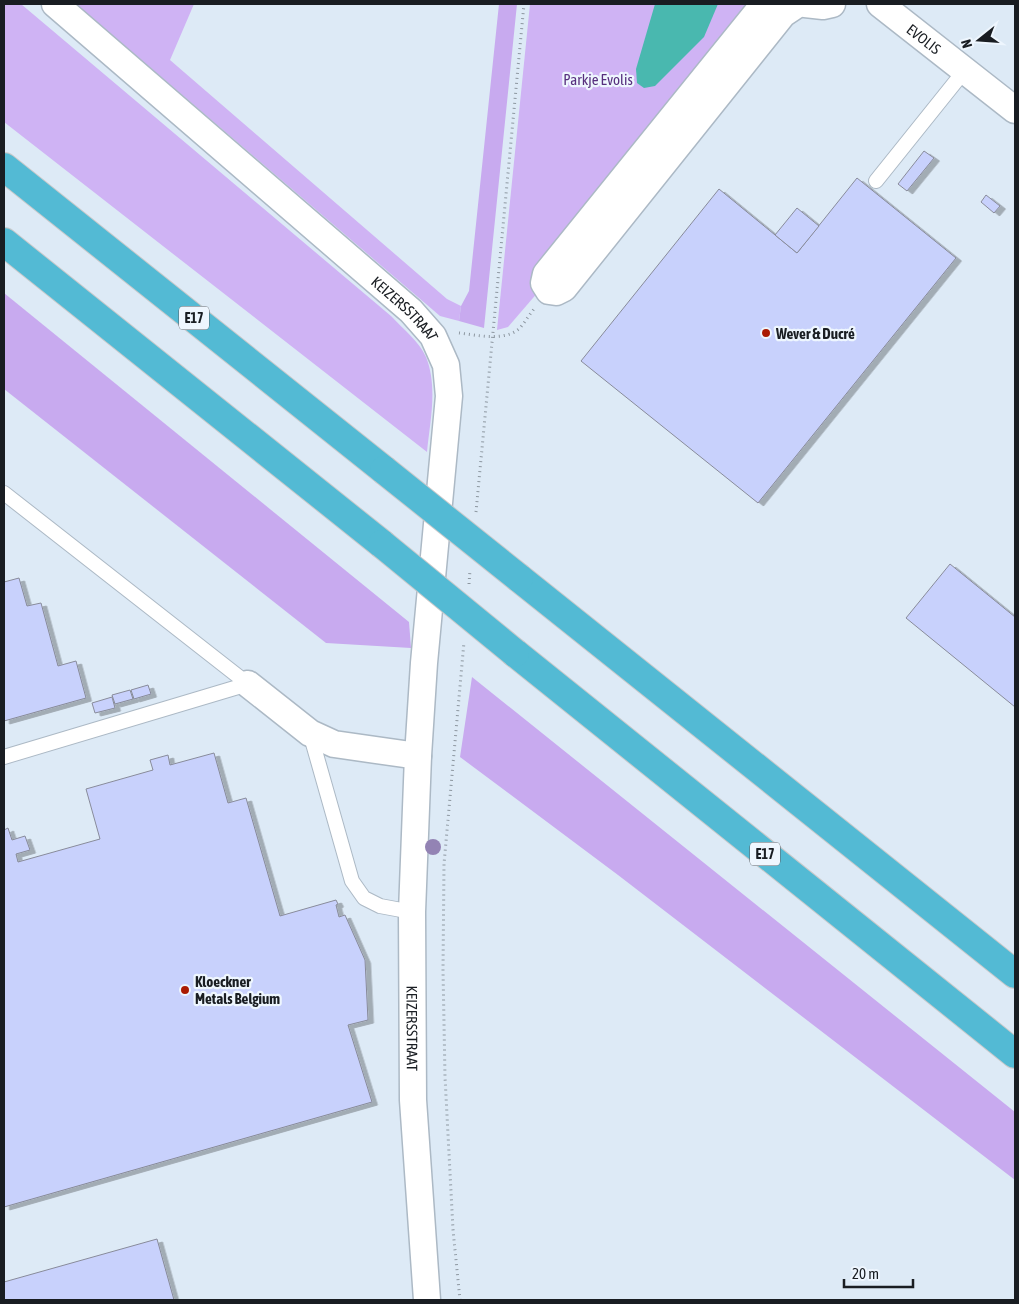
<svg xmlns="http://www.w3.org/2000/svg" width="1019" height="1304" viewBox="0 0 1019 1304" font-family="'Asap Condensed',sans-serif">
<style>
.green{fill:#cfb3f4}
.forest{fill:#c8aaef}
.water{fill:#49b8af}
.building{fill:#c8d1fc;stroke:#888b9a;filter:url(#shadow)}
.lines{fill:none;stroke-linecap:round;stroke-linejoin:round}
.lane-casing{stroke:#acb9c5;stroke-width:16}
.street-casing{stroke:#acb9c5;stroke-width:29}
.highway-casing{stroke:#c8c9ca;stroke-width:30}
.path{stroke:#8d97a0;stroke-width:3;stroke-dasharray:1 4;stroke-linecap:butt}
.lane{stroke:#fff;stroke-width:14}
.street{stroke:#fff;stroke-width:26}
.highway{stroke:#53bad4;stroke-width:28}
.highway-bridge-casing{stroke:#c8c9ca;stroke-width:30;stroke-linecap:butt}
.highway-bridge{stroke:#53bad4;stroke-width:28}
.tree{fill:#9383b4}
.poi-dot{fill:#aa1a02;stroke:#eef6fe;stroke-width:2}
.labels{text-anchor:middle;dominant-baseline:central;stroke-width:4.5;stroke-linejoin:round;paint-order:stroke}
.shield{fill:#eef6fe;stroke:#595e64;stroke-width:1}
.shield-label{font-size:14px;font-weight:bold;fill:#191d22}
.street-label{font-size:15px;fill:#191d22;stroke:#eef6fe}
.park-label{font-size:15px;fill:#572f7e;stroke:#eef6fe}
.poi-label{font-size:15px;font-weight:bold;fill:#191d22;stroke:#eef6fe;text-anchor:start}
</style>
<defs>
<filter id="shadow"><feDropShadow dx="5.5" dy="3" stdDeviation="0" flood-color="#0004"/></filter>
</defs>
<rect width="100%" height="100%" fill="#ddeaf6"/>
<g class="green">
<path d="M4,4H21L391,316C403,329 419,341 426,357C438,387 430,421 427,452L4,122Z"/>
<path d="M76,4H194L170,60L447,299L461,306L459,321L440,316Z"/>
<path d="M530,4H753L539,291L508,327L497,330Z"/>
</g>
<g class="forest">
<path d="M499,4H517L484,328L459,321L461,306L469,291Z"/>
<path d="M4,293L409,622L411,648L326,643L4,389Z"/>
<path d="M472,677L1015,1112V1180L618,875L460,757Z"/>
</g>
<path class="water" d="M655,4H718L704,37L655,86L644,88L637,83L636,69Z"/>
<g class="building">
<path d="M924,151L934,158L907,191L898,184Z"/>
<path d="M857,178L956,258L758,503L581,361L719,189L797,253Z"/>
<path d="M986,195L1000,206L994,213L981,202Z"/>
<path d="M797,208L819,226L797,253L775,235Z"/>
<path d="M950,564L1015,617V707L906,618Z"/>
<path d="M19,578L27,606L41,603L58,666L76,661L86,698L4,721V582Z"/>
<path d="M148,685L151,694L134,699L131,690Z"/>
<path d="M130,690L133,699L115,704L112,695Z"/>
<path d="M112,697L115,708L95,713L92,703Z"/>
<path d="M214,753L228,803L246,798L280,916L336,900L338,904L336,905L339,917L345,915L365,960L368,1020L348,1025L372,1102L4,1207V830L8,828L12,840L25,836L30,850L16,854L18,862L100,839L86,789L153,770L150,760L168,755L170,765Z"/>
<path d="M157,1239L174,1300H4V1282Z"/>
</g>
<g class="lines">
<defs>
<g id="lane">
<path d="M876,181L965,70"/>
<path d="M4,493L248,684"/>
<path d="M310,733L352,881L364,898L380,906L412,912"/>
<path d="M4,757L248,684"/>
</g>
<g id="street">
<path id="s1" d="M55,4L411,311L433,336L446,365L449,396L424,663L418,756L412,912L413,1100L427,1300"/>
<path d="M764,4L546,274L544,283L549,291L556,292L564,288L783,14L798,4"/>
<path d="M805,4L823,6L832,4"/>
<path id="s2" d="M880,4L1015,110"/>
<path d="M248,684L310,733L334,744L418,756"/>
</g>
<g id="highway">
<path d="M4,167L384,470"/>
<path d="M4,242L382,544"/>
<path d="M519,578L1015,974"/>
<path d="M515,653L1015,1054"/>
</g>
</defs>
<use href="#lane" class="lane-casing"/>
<use href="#street" class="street-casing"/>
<use href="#highway" class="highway-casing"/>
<g class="path">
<path d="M459,333C477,335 505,342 520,328C525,322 529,315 534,309"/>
<path d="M476,512L524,4"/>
<path d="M469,584L470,570"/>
<path d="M460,1300L453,1230L445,1077L443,970L444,864L464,642"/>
</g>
<use href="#lane" class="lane"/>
<use href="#street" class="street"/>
<use href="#highway" class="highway"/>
<defs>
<g id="highway-bridge">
<path d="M384,470L519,578"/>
<path d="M382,544L515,653"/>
</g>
</defs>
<use href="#highway-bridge" class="highway-bridge-casing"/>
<use href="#highway-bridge" class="highway-bridge"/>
</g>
<circle class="tree" cx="433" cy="847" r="8"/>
<g class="poi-dot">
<circle cx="766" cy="333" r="5"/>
<circle cx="185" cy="990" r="5"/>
</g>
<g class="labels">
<g class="shield">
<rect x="179" y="306.5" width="30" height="23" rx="4"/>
<rect x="750" y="842.5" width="30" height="23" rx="4"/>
</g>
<g class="shield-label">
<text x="194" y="318">E17</text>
<text x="765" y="854">E17</text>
</g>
<g class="street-label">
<text stroke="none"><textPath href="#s2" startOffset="56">EVOLIS</textPath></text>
<text stroke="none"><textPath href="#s1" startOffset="464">KEIZERSSTRAAT</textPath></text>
<text stroke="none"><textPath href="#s1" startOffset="1200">KEIZERSSTRAAT</textPath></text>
</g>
<g class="park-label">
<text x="598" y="79">Parkje Evolis</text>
</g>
<g class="poi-label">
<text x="776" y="333">Wever &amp; Ducré</text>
<text x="195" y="981">Kloeckner<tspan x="195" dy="17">Metals Belgium</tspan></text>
</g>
</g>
<rect width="1019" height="1304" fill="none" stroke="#191d22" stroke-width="10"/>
<g transform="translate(979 40) rotate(253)" stroke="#eef6fe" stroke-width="4" paint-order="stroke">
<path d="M0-4L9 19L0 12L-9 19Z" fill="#191d22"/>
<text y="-8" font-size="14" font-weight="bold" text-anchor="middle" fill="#191d22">N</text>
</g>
<path d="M844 1279v8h69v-8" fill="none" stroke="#191d22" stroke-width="2.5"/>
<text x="852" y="1279" font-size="15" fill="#191d22" stroke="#eef6fe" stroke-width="4" paint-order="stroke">20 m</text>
</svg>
